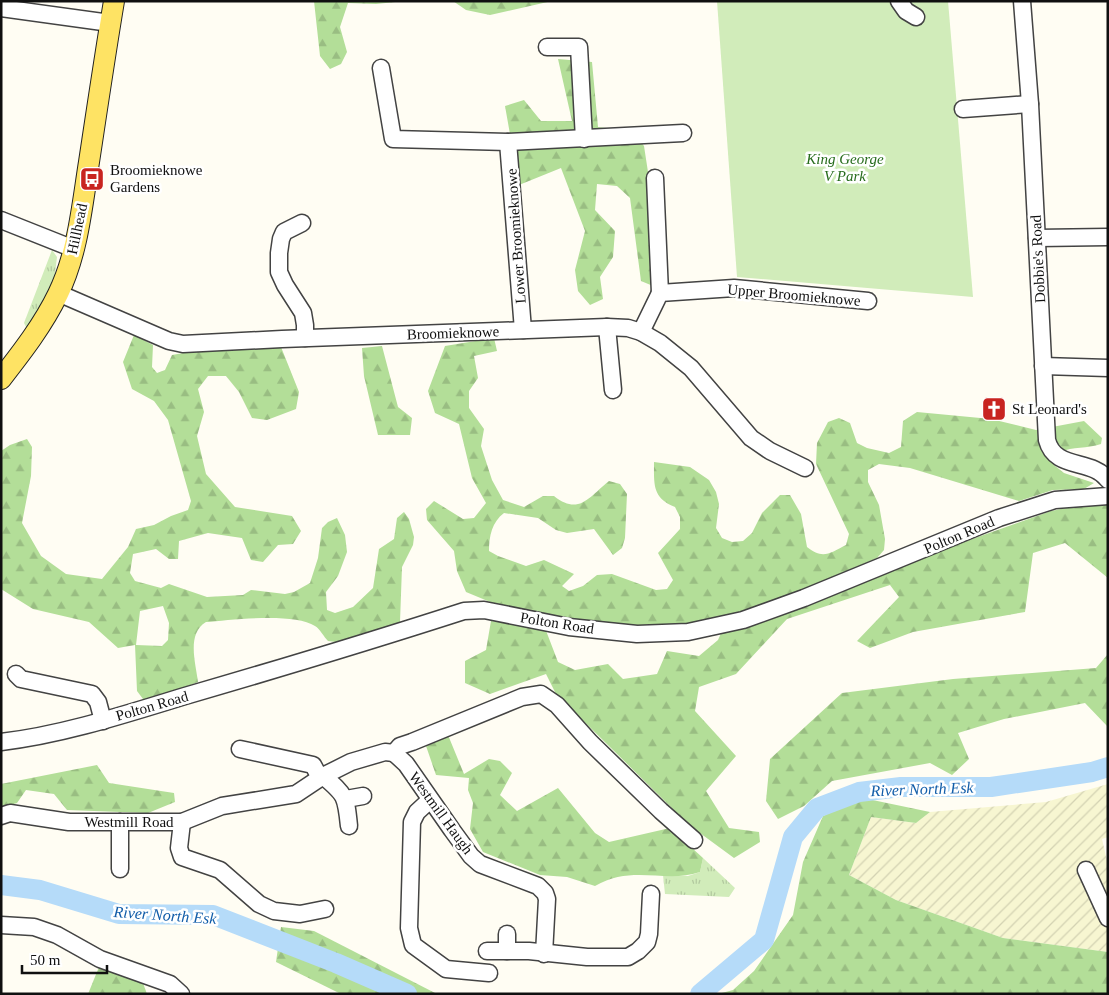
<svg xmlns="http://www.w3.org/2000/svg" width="1109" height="995" viewBox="0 0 1109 995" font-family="Georgia,serif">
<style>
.farmland{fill:url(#farmland-furrows)}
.grass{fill:url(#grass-tufts)}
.forest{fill:url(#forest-firs);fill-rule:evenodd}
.park{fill:#d1ecba}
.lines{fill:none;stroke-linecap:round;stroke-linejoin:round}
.river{stroke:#b5dbf9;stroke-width:20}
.minor-casing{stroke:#434343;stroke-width:19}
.major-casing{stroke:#212121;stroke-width:22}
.minor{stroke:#fff;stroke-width:16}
.major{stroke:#fee364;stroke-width:20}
.labels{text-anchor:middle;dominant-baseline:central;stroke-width:5;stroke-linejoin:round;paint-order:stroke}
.park-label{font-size:15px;font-style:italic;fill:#276c1c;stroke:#fff}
.poi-label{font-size:15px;fill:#101010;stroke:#fff;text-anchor:start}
.street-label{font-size:15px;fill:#101010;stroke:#fff}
.water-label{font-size:16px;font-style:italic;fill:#125da9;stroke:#fff}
</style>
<defs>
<pattern id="farmland-furrows" width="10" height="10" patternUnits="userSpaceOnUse" patternTransform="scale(1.25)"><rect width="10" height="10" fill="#f7f6d1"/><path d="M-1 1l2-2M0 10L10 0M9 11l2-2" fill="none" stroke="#d3d2b2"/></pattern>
<pattern id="grass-tufts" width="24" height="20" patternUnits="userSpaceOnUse" patternTransform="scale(1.25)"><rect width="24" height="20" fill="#d1ecba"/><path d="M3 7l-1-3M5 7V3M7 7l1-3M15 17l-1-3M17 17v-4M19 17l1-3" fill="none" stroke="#b2c99f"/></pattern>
<pattern id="forest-firs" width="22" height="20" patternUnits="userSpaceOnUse" patternTransform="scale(1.25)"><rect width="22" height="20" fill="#b3de98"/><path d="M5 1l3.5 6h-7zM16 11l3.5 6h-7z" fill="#99bd82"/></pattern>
</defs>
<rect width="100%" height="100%" fill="#fffdf3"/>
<path class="farmland" d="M1108,784V837L1102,839L1108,865V952L1003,938L896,900L849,875L871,817L916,823L930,812L1046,802Z"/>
<g class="grass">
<path d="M52,250L57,257L55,274L57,276L30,327H26L24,323Z"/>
<path d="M703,858L735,888L729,897L665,894L663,875L688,876L700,872Z"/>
</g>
<g class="forest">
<path d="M314,1H405L376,4L348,3L340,27L347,52L341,64L330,69L320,56Z"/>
<path d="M453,1H552L490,15L466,10Z"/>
<path d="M558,59L592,62L598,127L632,131L644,146L664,276L653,286L641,281L630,198L617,186L597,184L595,210L615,231L613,257L600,277L603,299L590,305L578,291L575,270L585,231L561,168L519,185L505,106L524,100L541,121H572Z"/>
<path d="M134,335L153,345L152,367L157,373L165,370L172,355L223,346L281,347L299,392L296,409L267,420L252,418L239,392L226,376H208L198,389L204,412L197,436L206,474L235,507L292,516L301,531L293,544L278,545L263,562L251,560L242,538L208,533L179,541L178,559H169L156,549L133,554L130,573L135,581L161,588L169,584L207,597L243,595L251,590L285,594L294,592L310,583L318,558L322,528L328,522L337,518L345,535L347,552L338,576L326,592L327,610L335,613L353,607L373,588L379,549L394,539L397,518L404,512L409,519L414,537L413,545L402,567L400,622L392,626L336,642L328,641C324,637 320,629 315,626C294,612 231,620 206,622C186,634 196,664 198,682L152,700L143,699L137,691L135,645L118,648L89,622L33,609L1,589V451L10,445L27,439L32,447L31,476L22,523L41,556L66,574L102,579L128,547L136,529L154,525L171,516L188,510L191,501L168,420L154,401L132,389L123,362ZM163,606L169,623L168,640L162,646L136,645L140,611Z"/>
<path d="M494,338L497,351L474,356L478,378L469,391V408L484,429L481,446L492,480L503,500L524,507L543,496H554C579,516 589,497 609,481L620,484L627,494L625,538L622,548L613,555L594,529L567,533L556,530L538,518L504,513C492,522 489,536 489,551L498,556L526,566L544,560L574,574L562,586L569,591L583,586L597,575L612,574L656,590L667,589L673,580L658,553L680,529V517L675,507C652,498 654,484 654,462L690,467L709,480L716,492L719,504L716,528L722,538L732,542L743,541L752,533L762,513L780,495H790L801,514L807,547C823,560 830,553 846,545L849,534L816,464L817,443L828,422L839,418L850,423L857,443L867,448L889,453L901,447L903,421L917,412L991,419L1036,430L1084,421L1102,438L1101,444C1087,449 1073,446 1060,452L1054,465L1064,473L1094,483L1084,489L1053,490L1019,501L910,468L879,464L868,470V482L879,505L885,539L884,550L877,558L755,612L692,623L622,626L570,620L495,604L466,592L457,571L454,551L427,520L426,509L434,501L463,519L474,518L486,503L472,478L459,424L435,413L428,391L445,346Z"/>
<path d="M382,346L398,407L412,418L410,435H378L364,376L362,348Z"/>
<path d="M1086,504L1108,505V578L1065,543L1033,553L1025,612L913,632L870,648L857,641L899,597L890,585L787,619L736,674L699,687L695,711L736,756L706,791L729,828L759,832L760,842L734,858L689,825L613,750L556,694L546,674L490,694L465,683V661L486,650L491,621L545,628L558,662L575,670L608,664L623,679L657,674L667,651L699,656L718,640L722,631L944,549L1051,511Z"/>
<path d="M1108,654V727L1085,703L1004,719L958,733L969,759L952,775L930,763L832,781L804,806L778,819L766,801L770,759L842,693L953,679L1096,668Z"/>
<path d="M448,735L464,774L489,759L500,761L512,773L500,795L517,811L558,788L595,833L609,842L670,828L703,858L700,872C665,884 633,864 595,886L567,877L540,875L483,852L470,829L473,803L468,790L469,778L436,775L425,743Z"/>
<path d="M97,765L109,783L174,793L175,802L148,813L67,810L54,794L26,790L17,803L1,808V784Z"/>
<path d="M863,798L930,812L916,823L871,817L849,875L896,900L1003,938L1108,952V994H718L733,990L754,971L793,915L803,862L823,816Z"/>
<path d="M281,927L314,931L437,994H341L276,962Z"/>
<path d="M99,967L143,983L147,994H88Z"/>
</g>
<path class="park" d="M717,1H948L973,297L737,277Z"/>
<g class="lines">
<g class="river">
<path d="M1,885L40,890L119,914L213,915L336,963L407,994"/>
<path d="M700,994L764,940L793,837L817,808L859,792L901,787H991L1092,772L1108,767"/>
</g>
<defs>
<g id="minor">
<path d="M899,1L906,11L916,17"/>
<path d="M1022,1L1030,104L1047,440C1055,471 1092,458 1108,480"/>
<path d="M1,8L110,23"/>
<path d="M547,47H579L584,139"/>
<path d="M381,68L393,139L508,142L683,133"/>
<path d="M963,109L1030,104"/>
<path d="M508,142L523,330"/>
<path d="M655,178L660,293"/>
<path d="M1,220L74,249"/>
<path d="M302,223L284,232L281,239L279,253V272L285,285L303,313L305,325V338"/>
<path d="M1037,238L1108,237"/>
<path d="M58,293L169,341L183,344L282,339L607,327L628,328L641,332L660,343L691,368L751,438L770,451L805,468"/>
<path d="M607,327L613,390"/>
<path d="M641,332L660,293L734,288L868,301"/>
<path d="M1043,366L1108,368"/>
<path d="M16,674L21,679L92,694L98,702L103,721"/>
<path d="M1,742C62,735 126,714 185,696C278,669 371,641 464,611L484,610L569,627L637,634L688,632L743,620L804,598L999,518L1055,500L1108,496"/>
<path d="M240,749L313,765L320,778"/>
<path d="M394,753L406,764L452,830L471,856L480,864L538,886L545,893L547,899L544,954"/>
<path d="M323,776C346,795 346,797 349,826"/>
<path d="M346,799L363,796"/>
<path d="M430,800L417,812L412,822L409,928L413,945L446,969L489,973"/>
<path d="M1,816L10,813L69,822H182L222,806L296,794L323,776L351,762L385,752L394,753L400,746L412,742L522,697L541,694L557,705L590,742L661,811L694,840"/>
<path d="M120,822V869"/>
<path d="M182,822L179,848L182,857L220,870L259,904L274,911L300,914L325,909"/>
<path d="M1086,870L1108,918"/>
<path d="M1,925L34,927L57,935L100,959L170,984L181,994"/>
<path d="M487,951H529L587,957H628L638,951L647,942L649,934L651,894"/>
<path d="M507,951V934"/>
</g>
<path id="major" d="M1,379C22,352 43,325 58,294C78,253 82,206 89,162C97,109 105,55 114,1"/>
</defs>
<use href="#minor" class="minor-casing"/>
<use href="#major" class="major-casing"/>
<use href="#minor" class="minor"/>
<use href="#major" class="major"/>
</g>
<defs>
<symbol id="bus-square" viewBox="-11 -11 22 22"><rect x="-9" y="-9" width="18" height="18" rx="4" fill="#c82420" stroke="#fff"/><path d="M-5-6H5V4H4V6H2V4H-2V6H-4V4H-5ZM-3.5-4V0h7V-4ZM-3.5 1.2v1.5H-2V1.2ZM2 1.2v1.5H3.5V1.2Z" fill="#fff"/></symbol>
<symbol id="church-square" viewBox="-11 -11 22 22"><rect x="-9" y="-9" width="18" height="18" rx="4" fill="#c82420" stroke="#fff"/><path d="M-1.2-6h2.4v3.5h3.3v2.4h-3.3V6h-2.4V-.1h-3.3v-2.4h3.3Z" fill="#fff"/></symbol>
</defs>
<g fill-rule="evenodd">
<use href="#bus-square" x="78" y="165" width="28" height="28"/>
<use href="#church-square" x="980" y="395" width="28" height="28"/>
</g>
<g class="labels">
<g class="park-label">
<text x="845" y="159">King George<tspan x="845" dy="17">V Park</tspan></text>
</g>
<g class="poi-label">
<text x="110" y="170">Broomieknowe<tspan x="110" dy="17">Gardens</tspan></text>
<text x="1012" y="409">St Leonard's</text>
</g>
<g class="street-label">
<text transform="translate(77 229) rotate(-78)">Hillhead</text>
<text transform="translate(516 236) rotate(-94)">Lower Broomieknowe</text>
<text transform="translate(1038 259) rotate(-93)">Dobbie's Road</text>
<text transform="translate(794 295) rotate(5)">Upper Broomieknowe</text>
<text transform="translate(453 333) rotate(-2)">Broomieknowe</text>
<text transform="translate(959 535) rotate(-23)">Polton Road</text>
<text transform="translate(557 623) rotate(9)">Polton Road</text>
<text transform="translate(152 706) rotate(-16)">Polton Road</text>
<text transform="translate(441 813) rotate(54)">Westmill Haugh</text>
<text x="129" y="822">Westmill Road</text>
</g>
<g class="water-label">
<text transform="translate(922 789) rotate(-2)">River North Esk</text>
<text transform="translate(165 915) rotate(4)">River North Esk</text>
</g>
</g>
<rect width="1109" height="995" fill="none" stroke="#101010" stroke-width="5"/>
<path d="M22 965v8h85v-8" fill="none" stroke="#101010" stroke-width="2.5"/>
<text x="30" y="965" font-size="15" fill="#101010" stroke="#ffffff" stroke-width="4" paint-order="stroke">50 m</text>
</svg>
